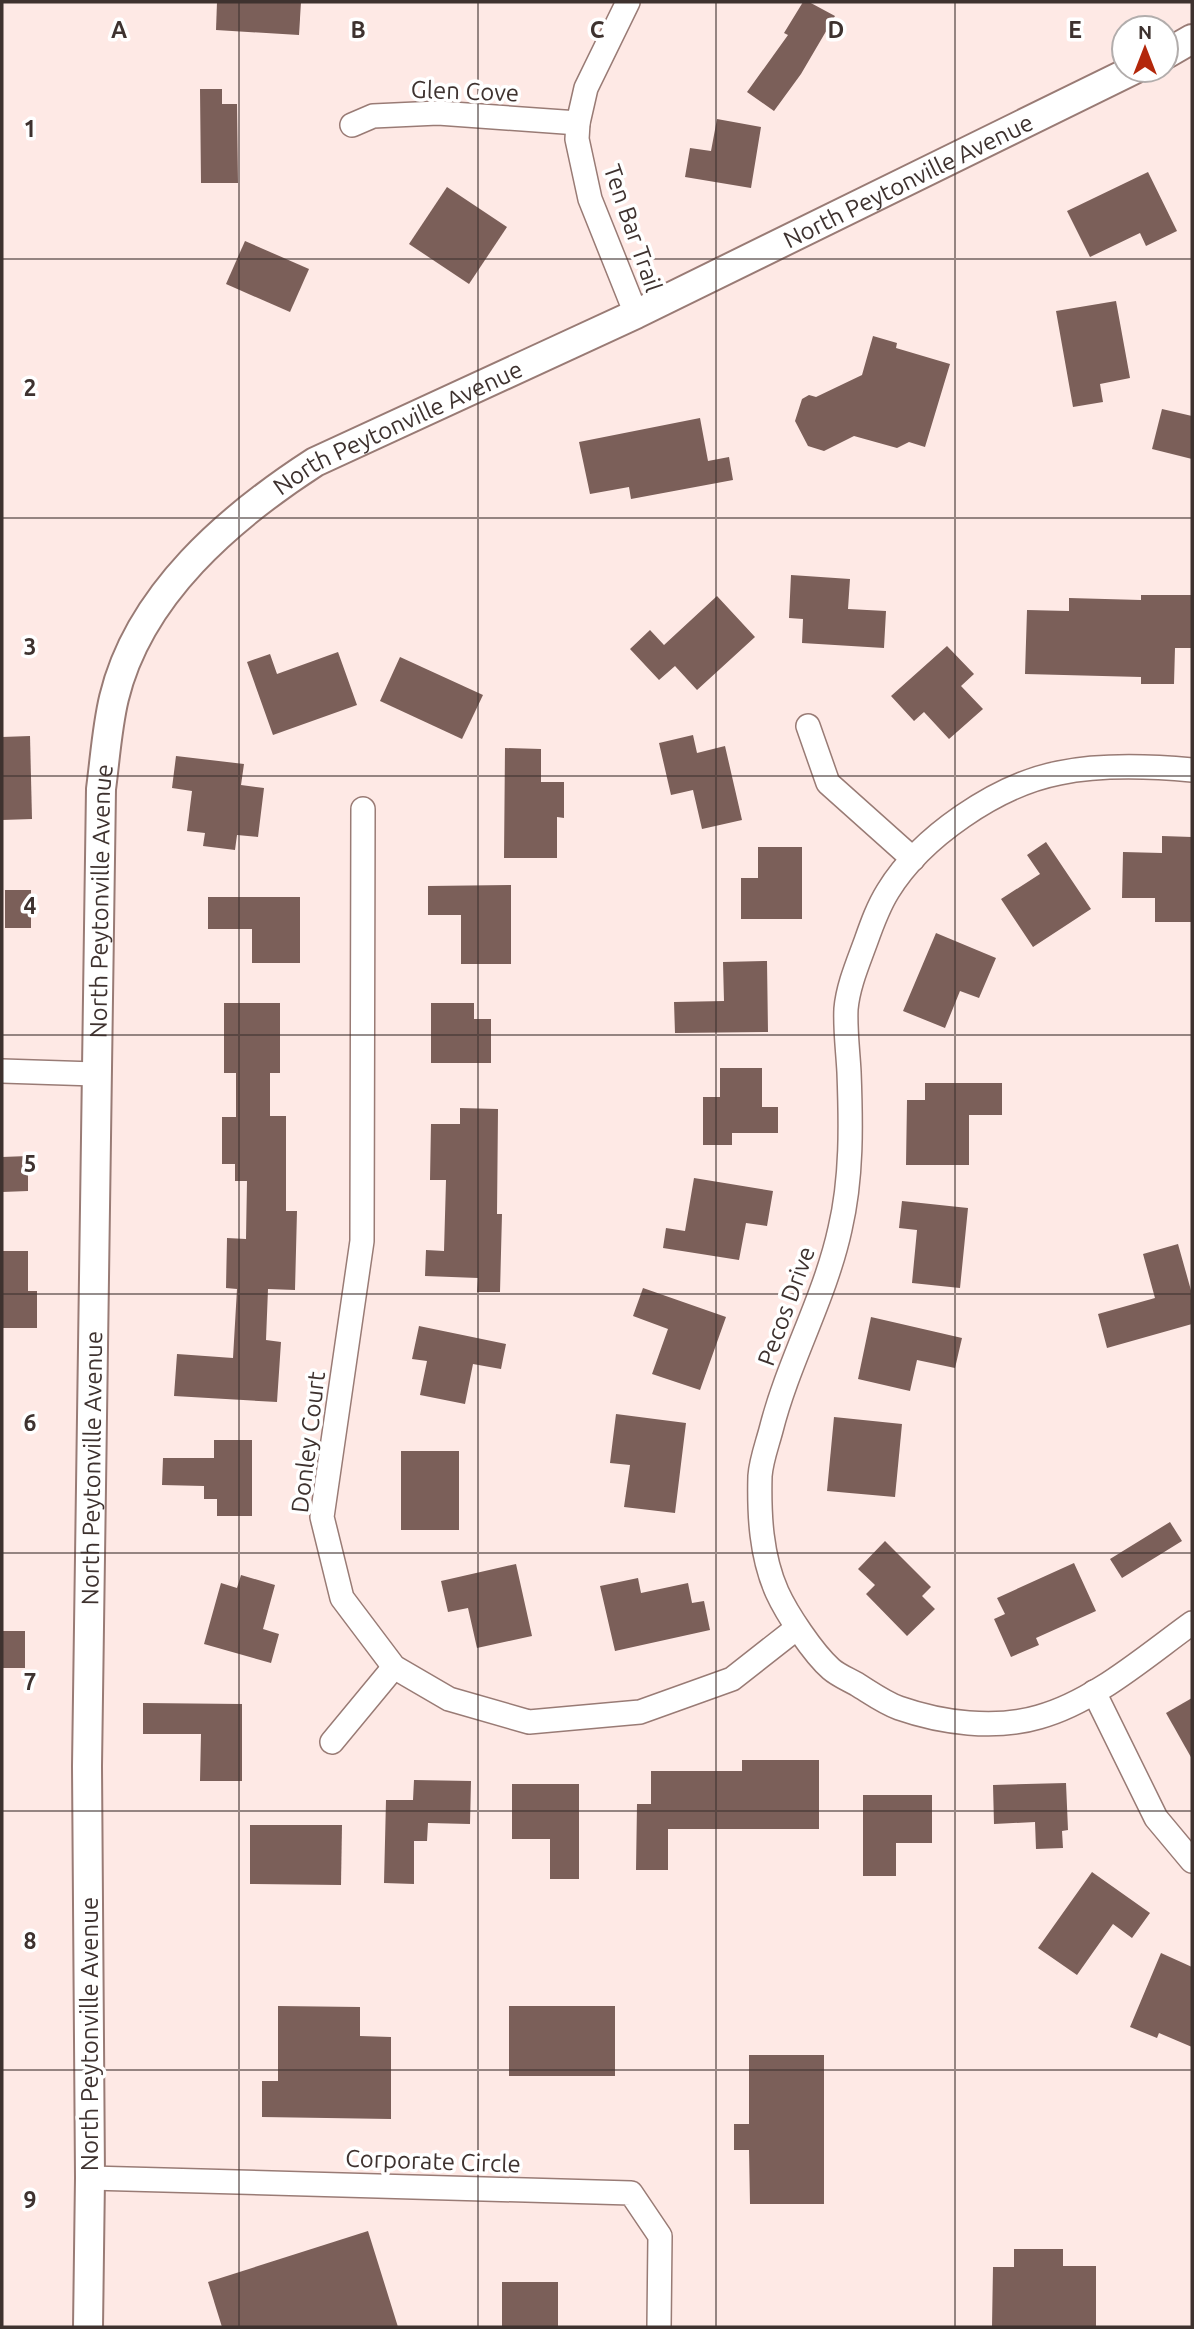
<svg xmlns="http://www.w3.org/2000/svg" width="1194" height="2329" viewBox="0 0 1194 2329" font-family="Ubuntu,sans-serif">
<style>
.building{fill:#7b5f59}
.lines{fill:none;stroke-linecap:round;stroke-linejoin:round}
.minor-casing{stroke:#997b75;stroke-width:26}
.tertiary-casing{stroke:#997b75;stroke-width:32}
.minor{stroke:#fff;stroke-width:23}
.tertiary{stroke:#fff;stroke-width:28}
.grid{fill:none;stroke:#3e322f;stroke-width:2;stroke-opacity:0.55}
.labels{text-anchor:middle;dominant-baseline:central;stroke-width:7;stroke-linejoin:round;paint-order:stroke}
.street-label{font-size:24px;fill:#3e322f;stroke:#fff}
.grid-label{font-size:23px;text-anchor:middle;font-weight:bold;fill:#3e322f;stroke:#fff;stroke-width:7;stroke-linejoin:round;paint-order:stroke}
</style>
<rect width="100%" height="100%" fill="#fee9e5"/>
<g class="building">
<path d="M217,2H301L299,35L216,30Z"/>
<path d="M803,2H809L835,16L801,74L774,111L747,92L788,35L784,33Z"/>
<path d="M200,89H222V104H237L238,183H201Z"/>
<path d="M717,119L761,127L751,188L685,177L690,148L711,151Z"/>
<path d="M1148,172L1177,231L1146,246L1140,233L1090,257L1067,211Z"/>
<path d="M447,187L507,227L469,284L409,244Z"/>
<path d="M245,241L309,269L290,312L226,284Z"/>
<path d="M1116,301L1130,378L1100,384L1103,402L1073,407L1056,311Z"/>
<path d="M873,336L897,343L896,348L950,364L925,447L909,442L897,448L854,436L824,451L808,446L795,421L802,399L809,395L816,397L862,375Z"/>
<path d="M1162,409L1192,416V459L1152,449Z"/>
<path d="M700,418L708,461L729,457L733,480L631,499L629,487L590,494L579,442Z"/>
<path d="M791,575L850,579L848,609L886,611L884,648L802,643L803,619L789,618Z"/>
<path d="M1141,595H1192V648H1175L1174,684H1141V677L1025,674L1027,610L1069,611V598L1141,600Z"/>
<path d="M717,596L755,637L697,690L675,666L659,680L630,649L650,630L664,645Z"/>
<path d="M947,646L974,674L961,686L983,709L949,739L924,712L914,721L891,696Z"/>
<path d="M338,652L357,705L273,735L247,662L270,654L277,674Z"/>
<path d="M400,657L483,695L462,739L380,701Z"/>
<path d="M693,735L697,753L725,746L742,820L702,829L693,790L671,795L659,743Z"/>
<path d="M30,736L32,819L2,820V737Z"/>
<path d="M505,748L541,749V782H564V818L557,817V858H504Z"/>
<path d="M176,756L244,764L241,785L264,788L258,837L237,835L235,850L203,846L205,833L187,831L192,791L172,788Z"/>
<path d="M1162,836L1192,837V922H1155V898H1122L1123,852L1162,853Z"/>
<path d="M1046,842L1091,909L1033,947L1001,899L1040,874L1027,855Z"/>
<path d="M758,847H802V919H741V878H758Z"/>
<path d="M511,885V964H461V915H428V886Z"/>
<rect x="5" y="890" width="26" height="38"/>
<path d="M208,897H300V963H252V929H208Z"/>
<path d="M936,933L996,958L979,998L960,991L945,1028L903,1011Z"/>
<path d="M767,961L768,1032L675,1033L674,1002L724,1001L723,962Z"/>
<path d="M224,1003H280V1073H270V1116H286V1211H297L295,1290L268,1289L266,1340L281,1342L277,1402L174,1396L177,1354L233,1358L237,1289L226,1288L227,1238L246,1239L247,1181H235V1164H222V1117H236V1073H224Z"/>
<path d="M431,1003H474V1019H491V1063H431Z"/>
<path d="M720,1068H762V1107H778V1133H732V1145H703V1097H720Z"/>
<path d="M925,1083H1002V1115H969V1165H906L907,1100H925Z"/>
<path d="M460,1108L498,1109L497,1214H502L500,1292H477L478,1278L425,1276L426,1250L444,1251L446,1180H430L431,1124H460Z"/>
<path d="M28,1156V1191L2,1192V1157Z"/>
<path d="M694,1178L773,1191L767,1226L746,1223L739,1260L663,1248L666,1228L685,1231Z"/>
<path d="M902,1201L968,1208L960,1288L912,1283L917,1230L899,1228Z"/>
<path d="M1178,1244L1192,1294V1324L1107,1348L1098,1314L1155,1298L1143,1254Z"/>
<path d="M2,1251H28V1291H37V1328H2Z"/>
<path d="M643,1288L726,1317L700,1390L652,1374L668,1329L633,1316Z"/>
<path d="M871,1317L962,1338L955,1368L917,1360L910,1391L858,1379Z"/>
<path d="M419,1326L506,1344L501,1369L473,1364L465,1404L420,1395L427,1361L412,1359Z"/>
<path d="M616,1414L686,1423L675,1513L624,1507L630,1465L610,1463Z"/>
<path d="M834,1417L902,1424L895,1497L827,1491Z"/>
<path d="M214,1440H252V1516H217V1499H204V1486L162,1485L163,1458H214Z"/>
<rect x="401" y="1451" width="58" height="79"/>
<path d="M1170,1522L1182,1541L1122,1578L1110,1559Z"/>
<path d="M885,1541L931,1587L922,1596L935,1609L907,1636L866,1594L875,1585L858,1569Z"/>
<path d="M1074,1563L1096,1611L1036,1638L1039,1645L1011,1657L994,1619L1005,1614L997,1598Z"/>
<path d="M516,1564L532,1636L477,1648L468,1608L448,1612L441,1581Z"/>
<path d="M241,1575L275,1585L263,1629L279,1634L271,1663L204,1644L221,1583L237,1588Z"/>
<path d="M638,1578L641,1593L688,1583L692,1603L704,1601L710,1630L615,1651L600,1586Z"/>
<rect x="2" y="1631" width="23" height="37"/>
<path d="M1192,1698V1759L1166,1713Z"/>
<path d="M143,1703L242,1704V1781H200L201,1734H143Z"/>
<path d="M742,1760H819V1829H668V1870H636L637,1804H651V1771H742Z"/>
<path d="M414,1780L471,1781L470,1824L428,1823L427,1841H414V1884L384,1883L386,1800H413Z"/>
<path d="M1066,1783L1068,1830L1062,1831L1063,1848L1036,1849L1035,1822L994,1824L993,1785Z"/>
<path d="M512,1784H579V1879H550V1839H512Z"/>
<path d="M863,1795H932V1843H896V1876H863Z"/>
<path d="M250,1825H342L341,1885L250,1884Z"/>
<path d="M1092,1872L1150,1913L1132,1938L1113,1924L1077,1975L1038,1948Z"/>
<path d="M1161,1953L1192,1967V2047L1159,2033L1157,2038L1130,2027Z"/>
<path d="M278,2006L360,2007V2036L391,2037V2119L262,2117V2081H278Z"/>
<rect x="509" y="2006" width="106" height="70"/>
<path d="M749,2055H824V2204H750L749,2150H734V2124H749Z"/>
<path d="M368,2231L398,2327H222L208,2282Z"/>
<path d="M1014,2249H1063V2266H1096V2327H992L993,2267H1014Z"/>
<rect x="502" y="2282" width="56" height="45"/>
</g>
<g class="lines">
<defs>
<g id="minor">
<path d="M628,2L586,88L578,123L577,139L590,199L636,314"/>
<path d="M352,125L373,116L438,113L578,123"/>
<path d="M808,726L828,783L913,859"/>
<path d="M1192,770C1149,766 1102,764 1059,773C997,785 921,837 888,891C878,907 872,924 866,941C858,963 848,986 846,1009C845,1030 848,1052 849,1072C851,1124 852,1178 840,1229C825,1298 788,1362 771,1430C767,1445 761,1461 760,1476C759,1515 761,1556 777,1592C787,1614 813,1653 831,1669C839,1676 850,1680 858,1685C871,1693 885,1703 899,1708C942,1723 995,1730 1039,1717C1094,1702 1146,1656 1192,1623"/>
<path d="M363,809L362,1241L322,1517L342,1598L394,1667L449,1699L529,1722L640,1712L732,1679L797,1628"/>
<path d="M2,1071L95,1074"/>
<path d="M1094,1692L1156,1818L1192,1861"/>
<path d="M332,1742L394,1667"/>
<path d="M90,2178L631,2193L660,2236L659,2327"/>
</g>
<g id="tertiary">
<path d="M1166,54L1192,39"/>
<path id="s1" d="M88,2327L90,2178L87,1766L101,789C105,759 107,727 114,698C139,594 230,517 315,462L636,314L1133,70"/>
</g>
</defs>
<use href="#minor" class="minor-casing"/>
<use href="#tertiary" class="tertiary-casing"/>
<use href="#minor" class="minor"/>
<use href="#tertiary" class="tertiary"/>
</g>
<path class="grid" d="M239,2V2327M478,2V2327M716,2V2327M955,2V2327M2,259H1192M2,518H1192M2,776H1192M2,1035H1192M2,1294H1192M2,1553H1192M2,1811H1192M2,2070H1192"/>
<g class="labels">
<g class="street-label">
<text transform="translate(465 91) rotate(2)">Glen Cove</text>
<text stroke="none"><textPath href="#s1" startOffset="2604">North Peytonville Avenue</textPath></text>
<text transform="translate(633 228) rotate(71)">Ten Bar Trail</text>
<text stroke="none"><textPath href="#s1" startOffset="2037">North Peytonville Avenue</textPath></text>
<text stroke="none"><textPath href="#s1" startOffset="1426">North Peytonville Avenue</textPath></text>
<text transform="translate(786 1306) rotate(-70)">Pecos Drive</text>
<text transform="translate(308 1442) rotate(-83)">Donley Court</text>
<text stroke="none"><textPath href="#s1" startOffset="859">North Peytonville Avenue</textPath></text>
<text transform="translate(89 2034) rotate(-90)">North Peytonville Avenue</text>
<text transform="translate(433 2161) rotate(2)">Corporate Circle</text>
</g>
</g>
<g class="grid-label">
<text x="119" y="38">A</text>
<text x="358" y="38">B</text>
<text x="597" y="38">C</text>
<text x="836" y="38">D</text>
<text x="1075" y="38">E</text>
<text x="30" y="137">1</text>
<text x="30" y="396">2</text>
<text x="30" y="655">3</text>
<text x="30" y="914">4</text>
<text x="30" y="1172">5</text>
<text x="30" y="1431">6</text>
<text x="30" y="1690">7</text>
<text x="30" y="1949">8</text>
<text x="30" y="2208">9</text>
</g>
<rect width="1194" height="2329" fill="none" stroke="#3e322f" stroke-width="7"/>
<g transform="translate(1145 49)"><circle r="33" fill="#ffffff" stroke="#b2adac" stroke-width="2"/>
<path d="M0-5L12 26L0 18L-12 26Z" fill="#b3270b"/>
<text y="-10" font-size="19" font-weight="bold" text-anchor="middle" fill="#3e322f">N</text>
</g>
</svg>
